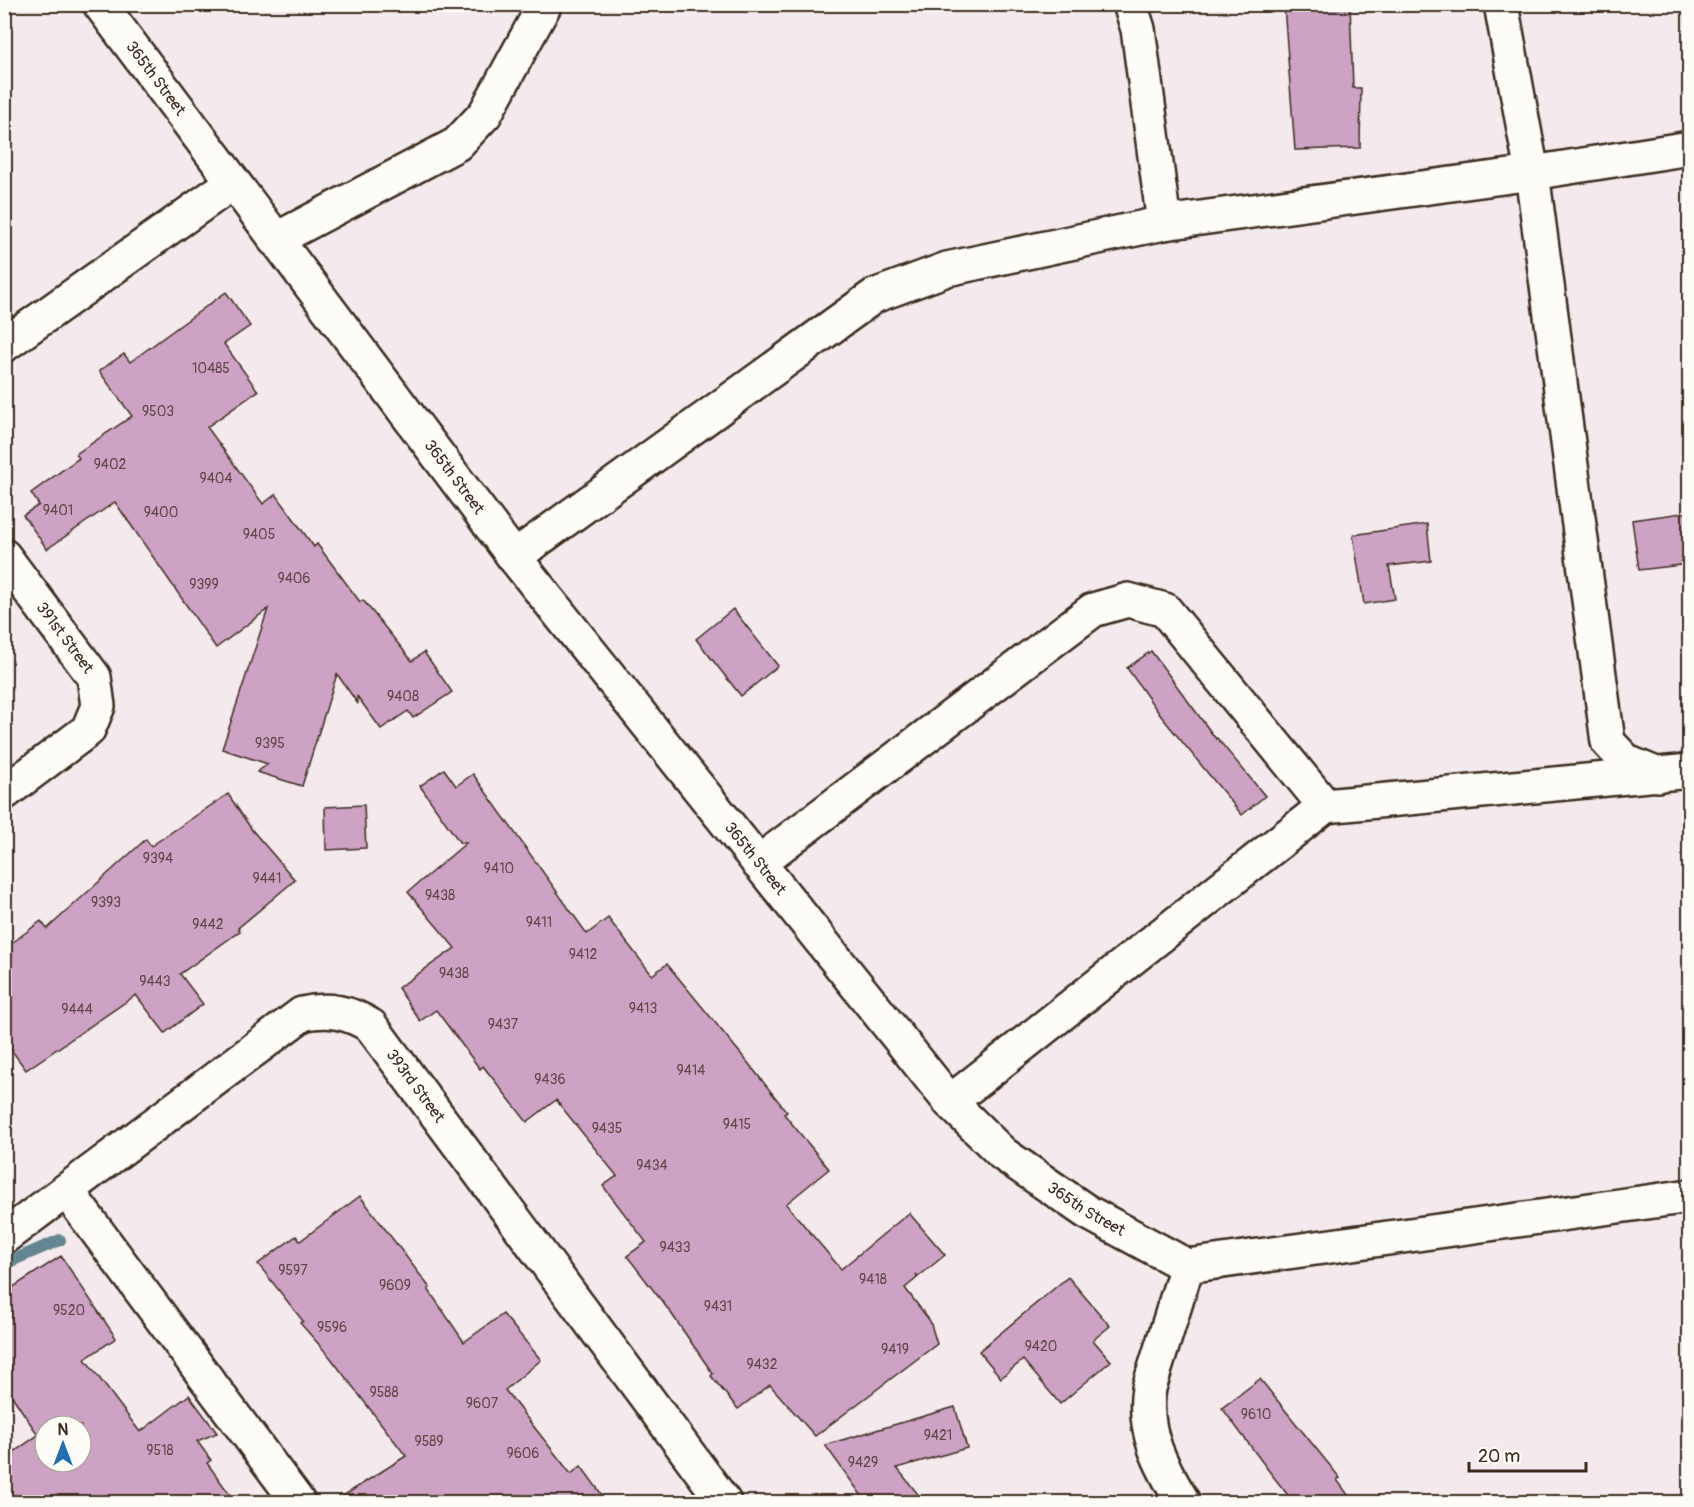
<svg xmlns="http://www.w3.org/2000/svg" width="1694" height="1507" viewBox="0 0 1694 1507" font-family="Pangolin,sans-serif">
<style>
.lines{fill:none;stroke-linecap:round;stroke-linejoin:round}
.stream{stroke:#638692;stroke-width:12}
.building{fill:#cea2c5;stroke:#3b2a1e;stroke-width:1.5;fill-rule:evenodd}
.minor-casing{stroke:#3b2a1e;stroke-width:38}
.minor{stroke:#fdfcf7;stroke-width:33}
.labels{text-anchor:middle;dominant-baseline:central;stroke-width:5;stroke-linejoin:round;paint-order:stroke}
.number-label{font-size:14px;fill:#604848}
.street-label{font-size:16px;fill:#3b2a1e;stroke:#fdfcf7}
</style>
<rect width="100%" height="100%" fill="#f4eaed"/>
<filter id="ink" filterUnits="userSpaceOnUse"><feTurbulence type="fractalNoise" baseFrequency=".0167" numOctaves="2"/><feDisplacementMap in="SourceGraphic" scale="12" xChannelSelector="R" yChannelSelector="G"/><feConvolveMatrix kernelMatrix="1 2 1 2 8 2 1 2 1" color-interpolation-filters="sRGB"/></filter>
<g filter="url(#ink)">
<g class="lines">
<path class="stream" d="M4,1264L60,1240"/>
</g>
<g class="building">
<path d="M1300,4H1350L1353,88H1361L1360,148L1295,150L1284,6Z"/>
<path d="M226,292L250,326L224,344L258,391L207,427L263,504L276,494L314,547L317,544L360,602L363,600L412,661L424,652L452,692L413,718L408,711L381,729L357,696L358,704L337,674L302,786L257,772L268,764L222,749L268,609L216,648L115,502L47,549L23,515L39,505L31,493L79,458L76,454L132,416L99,371L124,354L130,362Z"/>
<path d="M1689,512V564L1639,570L1632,520Z"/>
<path d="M1427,524L1431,561L1389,566L1395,599L1364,604L1353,535Z"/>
<path d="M733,609L778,666L741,696L696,639Z"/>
<path d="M1151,651L1216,739L1217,738L1265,796L1242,815L1161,716L1127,668Z"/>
<path d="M444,769L456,786L473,774L587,934L608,918L652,975L667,964L745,1059L787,1112L784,1114L829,1169L786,1204L841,1269L909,1213L945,1255L918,1277L916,1274L917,1278L905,1288L930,1321L937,1344L815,1436L770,1385L738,1409L711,1376L713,1374L671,1313L627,1256L646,1242L603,1186L617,1176L556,1100L527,1122L483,1066L480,1069L436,1010L420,1021L398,988L455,948L408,892L466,843H460L420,786Z"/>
<path d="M228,794L252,830L295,880L238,928L240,931L180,974L203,1004L165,1033L136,995L26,1070L4,1040V949L41,921L47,929L146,839L151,846Z"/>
<path d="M364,805L366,848L326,850L325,807Z"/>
<path d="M360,1196L430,1288L428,1289L464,1342L503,1314L541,1360L505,1390L571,1474L581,1466L608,1503H332L406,1456L330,1357L300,1323L303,1321L258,1264L296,1236L300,1241Z"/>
<path d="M61,1256L116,1338L85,1359L140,1432L189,1395L217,1433L197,1441L211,1460L207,1463L236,1503H4V1459L38,1435L4,1384V1293ZM45,1426H81V1462H45Z"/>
<path d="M1068,1277L1110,1326L1093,1340L1111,1361L1060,1404L1023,1360L1001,1378L979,1351Z"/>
<path d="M1260,1379L1340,1478L1337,1480L1354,1503H1294L1269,1471L1222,1408Z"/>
<path d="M955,1407L967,1448L897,1468L925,1503H867L825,1445Z"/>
</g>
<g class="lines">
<defs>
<g id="minor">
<path id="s1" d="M100,4L514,557L950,1102L1003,1154L1087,1212L1187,1266L1149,1388C1142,1432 1161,1466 1183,1502"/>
<path d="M1130,4L1138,29L1164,223"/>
<path d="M1501,4L1532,173L1608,742L1627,762L1658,775"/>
<path d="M275,240L457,144L485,114L545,4"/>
<path d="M4,345L232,183"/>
<path id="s2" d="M4,556L94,677L98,706L88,730L4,793"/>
<path d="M514,557L874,296L947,269L1164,223L1532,173L1690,148"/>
<path d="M758,863L1093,610L1128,600L1165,610L1325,806"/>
<path d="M950,1102L1325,806L1690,771"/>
<path d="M67,1191L298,1502"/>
<path id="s3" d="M4,1237L302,1014C328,1008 349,1012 371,1026L724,1502"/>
<path d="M1187,1266L1690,1196"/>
</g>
</defs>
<use href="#minor" class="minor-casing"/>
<use href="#minor" class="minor"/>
</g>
</g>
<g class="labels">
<g class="number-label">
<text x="211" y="368">10485</text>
<text x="158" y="411">9503</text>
<text x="110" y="464">9402</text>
<text x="216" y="478">9404</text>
<text x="58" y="510">9401</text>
<text x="161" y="512">9400</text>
<text x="259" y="534">9405</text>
<text x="294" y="578">9406</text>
<text x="204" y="584">9399</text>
<text x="403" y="696">9408</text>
<text x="270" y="743">9395</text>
<text x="158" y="858">9394</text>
<text x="499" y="868">9410</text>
<text x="267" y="878">9441</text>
<text x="440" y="895">9438</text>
<text x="106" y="902">9393</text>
<text x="539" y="922">9411</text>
<text x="208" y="924">9442</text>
<text x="583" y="954">9412</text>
<text x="454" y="973">9438</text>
<text x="155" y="981">9443</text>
<text x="643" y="1008">9413</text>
<text x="77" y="1009">9444</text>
<text x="503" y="1024">9437</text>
<text x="691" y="1070">9414</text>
<text x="550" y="1079">9436</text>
<text x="737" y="1124">9415</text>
<text x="607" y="1128">9435</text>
<text x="652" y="1165">9434</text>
<text x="675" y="1247">9433</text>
<text x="293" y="1270">9597</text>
<text x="873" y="1279">9418</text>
<text x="395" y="1285">9609</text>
<text x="718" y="1306">9431</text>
<text x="69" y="1310">9520</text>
<text x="332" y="1327">9596</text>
<text x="1041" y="1346">9420</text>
<text x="895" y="1349">9419</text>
<text x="762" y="1364">9432</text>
<text x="384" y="1392">9588</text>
<text x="482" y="1403">9607</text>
<text x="1256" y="1414">9610</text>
<text x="938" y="1435">9421</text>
<text x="429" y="1441">9589</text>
<text x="160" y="1450">9518</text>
<text x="523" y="1453">9606</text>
<text x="863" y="1462">9429</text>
</g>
<g class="street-label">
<text stroke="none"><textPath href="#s1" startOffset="93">365th Street</textPath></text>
<text stroke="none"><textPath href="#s1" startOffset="591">365th Street</textPath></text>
<text stroke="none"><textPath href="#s2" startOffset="102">391st Street</textPath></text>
<text stroke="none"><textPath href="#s1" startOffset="1077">365th Street</textPath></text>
<text stroke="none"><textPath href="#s3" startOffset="519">393rd Street</textPath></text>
<text stroke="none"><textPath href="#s1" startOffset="1563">365th Street</textPath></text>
</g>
</g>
<rect width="1694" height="1507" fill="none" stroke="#fdfcf7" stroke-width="24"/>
<rect x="12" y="12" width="1670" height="1483" fill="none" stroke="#3b2a1e" stroke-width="2" filter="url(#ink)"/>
<g transform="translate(63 1444)"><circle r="28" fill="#fdfcf7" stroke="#afa8a0" stroke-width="1.5"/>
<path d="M0-4.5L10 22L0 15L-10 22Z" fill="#1f6fb2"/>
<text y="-9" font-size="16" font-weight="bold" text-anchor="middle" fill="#3b2a1e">N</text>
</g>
<path d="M1469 1462v9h117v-9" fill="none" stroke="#3b2a1e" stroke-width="3"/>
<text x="1478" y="1462" font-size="18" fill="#3b2a1e" stroke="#fdfcf7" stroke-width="4.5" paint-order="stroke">20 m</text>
</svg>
